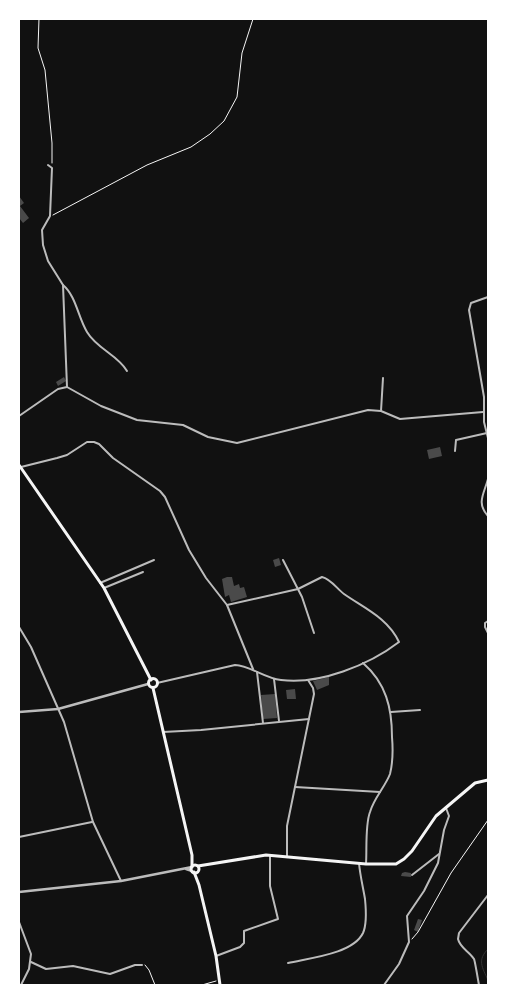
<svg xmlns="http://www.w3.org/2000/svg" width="507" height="1004" viewBox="0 0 507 1004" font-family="'DM Sans',sans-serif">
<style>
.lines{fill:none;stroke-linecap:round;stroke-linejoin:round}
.stream{stroke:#333;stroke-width:1}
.building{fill:#4a4a4a}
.path{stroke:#f5f5f5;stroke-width:1}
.minor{stroke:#bcbcbc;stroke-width:2}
.tertiary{stroke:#bcbcbc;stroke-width:2.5}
.secondary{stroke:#f5f5f5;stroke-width:3}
</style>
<rect width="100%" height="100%" fill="#111"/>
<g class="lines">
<path class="stream" d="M488,949C477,960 482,967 488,980"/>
</g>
<g class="building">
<path d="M19,196L24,203L20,206L29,218L23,223L19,218Z"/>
<path d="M64,377L66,381L58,386L56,382Z"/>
<path d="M440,447L442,456L429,459L427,450Z"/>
<path d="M279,558L281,565L275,567L273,560Z"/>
<path d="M227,577H232L234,586L239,584L240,588L244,587L247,597L231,602L229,595L225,597L222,579Z"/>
<path d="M329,677V685L317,690L313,681Z"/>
<path d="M295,689L296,699H287L286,690Z"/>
<path d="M275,694L277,718L263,719L261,695Z"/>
<path d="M405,872L411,873V877L401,876L402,873Z"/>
<path d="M418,919L422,920L418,932L414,930Z"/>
</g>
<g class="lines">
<g class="path">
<path d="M39,19L38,48L45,70L52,143V163"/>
<path d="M53,215L147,165L191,147L210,134L224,121L237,97L242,53L253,19"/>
<path d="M412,939L418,932L451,873L488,820"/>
<path d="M145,965L149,970L155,985"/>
<path d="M202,985L216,981"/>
</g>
<g class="minor">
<path d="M48,165L52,168L50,216L42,230L43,245L48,261L63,285L67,387"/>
<path d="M63,285C76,296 78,317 87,332C97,349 118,355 127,371"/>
<path d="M488,297L471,303L469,310L484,397V422L488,438"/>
<path d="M67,387L101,406L137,420L183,425L208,437L237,443L368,410L381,411L400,419L483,412"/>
<path d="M381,411L383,378"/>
<path d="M19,416L58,389L67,387"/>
<path d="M455,451L456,440L487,433"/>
<path d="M21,467L57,458L67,455L87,442H94L99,444L113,458L160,491L165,497L189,550L206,578L227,605L253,669"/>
<path d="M488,479C484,494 476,503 488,516"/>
<path d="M283,560L302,597L314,633"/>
<path d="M100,583L154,560"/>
<path d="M104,588L143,572"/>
<path d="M488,621L485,623V627L488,633"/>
<path d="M19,627L31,647L64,722L93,822L121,881"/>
<path d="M363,663C386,683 392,708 392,737C393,749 393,762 390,774C385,787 374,798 370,812C365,825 367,849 366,864"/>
<path d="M257,672L263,723"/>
<path d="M274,679L279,721"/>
<path d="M157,683L235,665C251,666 264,678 281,680C319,685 369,665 399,642C388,618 364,608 344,594C337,589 331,579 322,577L298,589L227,605"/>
<path d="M391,712L420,710"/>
<path d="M163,732L201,730L309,719"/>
<path d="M295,787L380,792"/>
<path d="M19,837L92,822"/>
<path d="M287,857V826L314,694L313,688L308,680"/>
<path d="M412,875L439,854"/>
<path d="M19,922L31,954L29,969L21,985"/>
<path d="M216,956L240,947L244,943V931L278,919L270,886V856"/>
<path d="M31,962L46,969L73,966L110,974L135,965H142"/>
<path d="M288,963C309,958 353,954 363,933C367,924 366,909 365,899C363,887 360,875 359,863"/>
<path d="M384,985L399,964L409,942L407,916L424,891L438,863L444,830L449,816L446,808"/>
<path d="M479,985C478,980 475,961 474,959C469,951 460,948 458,939L459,933L488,895"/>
</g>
<g class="tertiary">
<path d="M19,712L58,709L148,684"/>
<path d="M186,869L192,871"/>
<path d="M19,892L121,881L192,867"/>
</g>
<g class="secondary">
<path d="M19,465L104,588L151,680"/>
<circle cx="153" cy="683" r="4.5"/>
<path d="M153,688L192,855V867"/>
<circle cx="195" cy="869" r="4"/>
<path d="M198,866L266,855L366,864H396L404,859L412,851L436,816L475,783L488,780"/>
<path d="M194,872L199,885L216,956L220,985"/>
</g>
</g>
<rect width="507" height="1004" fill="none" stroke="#ffffff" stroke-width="40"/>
</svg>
